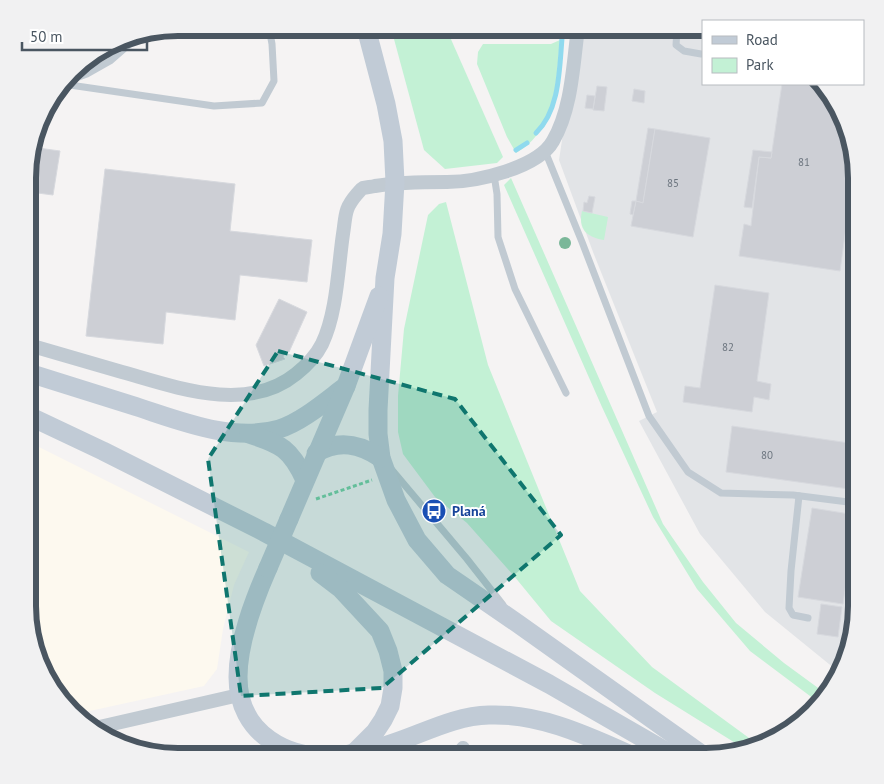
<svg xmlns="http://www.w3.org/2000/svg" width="884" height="784" viewBox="0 0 884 784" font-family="'PT Sans',sans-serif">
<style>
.commercial{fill:#fdf9ef}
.airport{fill:#e2e4e7}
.green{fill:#c3f1d5}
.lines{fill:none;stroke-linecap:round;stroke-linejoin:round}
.stream{stroke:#90daee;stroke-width:5}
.building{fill:#cdcfd5;stroke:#d7d9de}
.path{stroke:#7ad0a6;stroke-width:3;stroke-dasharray:4 2.5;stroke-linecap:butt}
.lane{stroke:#c1cad2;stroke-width:7}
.street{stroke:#c1cad2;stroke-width:14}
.secondary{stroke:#c1cbd6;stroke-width:19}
.secondary-bridge{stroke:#c1cbd6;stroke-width:19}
.tree{fill:#7bb799}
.marked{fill:#0f766e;fill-opacity:0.2;stroke:#0f766e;stroke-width:4;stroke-dasharray:10 6;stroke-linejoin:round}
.labels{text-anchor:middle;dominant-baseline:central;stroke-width:4;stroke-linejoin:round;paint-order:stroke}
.number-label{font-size:11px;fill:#6b747e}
.transit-label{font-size:14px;font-weight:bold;fill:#164399;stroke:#fff;text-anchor:start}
.rim{fill:none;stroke:#4a5661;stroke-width:6}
</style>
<rect width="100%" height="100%" fill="#f5f3f3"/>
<path class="commercial" d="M29,442L249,552L234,585L223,629L217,669L204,686L76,714L65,705L39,663L28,615Z"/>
<path class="airport" d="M579,28H703V84H822L845,120L856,168V606L840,673L765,612L700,534L639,421L657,412L593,252L559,160Z"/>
<g class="green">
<path d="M391,28H446L503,157L497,163L445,169L424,150Z"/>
<path d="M560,40C556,81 557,130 516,153L507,137L477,64L478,52L483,44H551Z"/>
<path d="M511,178L663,524L703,582L736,623L784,663L825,693L818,702L750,651L697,589L653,517L602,407L504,185Z"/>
<path d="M446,202L488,365L580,591L652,667L760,746L745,749L655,693L551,621L514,576L467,523L435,497L403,454L398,432V396L404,329L428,215L439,204Z"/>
<path d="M582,211L608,217L604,240C586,237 578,229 582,211Z"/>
</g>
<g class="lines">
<g class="stream">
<path d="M536,133C562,108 559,62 563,28"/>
<path d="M516,150L527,143"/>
</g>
</g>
<g class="building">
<path d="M545,28H552L551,35L543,34Z"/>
<path d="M782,84H822L845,120L855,163L840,271L739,256L744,224L751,226L759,157L771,158Z"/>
<path d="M597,86L607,87L604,111L593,110Z"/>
<path d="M634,89L645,91L644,103L632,101Z"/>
<path d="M587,95L595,96L593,109L585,108Z"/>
<path d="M648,128L655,129L643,203L636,201Z"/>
<path d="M655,129L710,138L693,237L631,226L636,201L643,203Z"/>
<path d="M31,147L60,151L53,195L30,192Z"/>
<path d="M753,150L772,152L771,158L759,157L752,208L744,207Z"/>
<path d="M105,169L235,184L230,231L312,240L307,282L240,275L235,320L166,312L163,344L86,336Z"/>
<path d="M589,196L595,197L592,213L583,211L584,202L587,203Z"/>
<path d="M632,201H636L633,215L630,214Z"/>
<path d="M715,285L769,293L757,381L771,384L769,400L754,397L752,412L683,402L685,386L700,388Z"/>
<path d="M279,299L307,312L289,352L286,351L283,357L285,359L264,366L256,345Z"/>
<path d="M732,426L856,444V490L726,472Z"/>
<path d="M812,508L856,515L843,604L798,597Z"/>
<path d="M821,604L842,607L838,637L817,634Z"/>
</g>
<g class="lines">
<g class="path">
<path d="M316,499L372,480"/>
<path d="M432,746L441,755L448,756"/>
</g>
<g class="lane">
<path d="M660,28L703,34"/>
<path d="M677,30L676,45L684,51L701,54"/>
<path d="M65,82L87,74L110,61L141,34"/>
<path d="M63,84L214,106L262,103L274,81L272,44L269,28"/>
<path d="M545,151L582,242L649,416L688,472L721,493L793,495L856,503"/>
<path d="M494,175L497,194L498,237L515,289L566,393"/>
<path d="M392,470L467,559L503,605"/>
<path d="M799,496L791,571L789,608L793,615L808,618"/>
</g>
<g class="street">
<path d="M29,345C60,354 91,363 122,372C175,387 247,414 296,374C306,366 316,356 322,344C337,313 338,268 343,234C346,215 344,209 357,194C359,192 361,189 363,188C366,187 371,187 375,186C399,182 423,182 447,182C476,182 538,168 553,141C572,108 573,65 578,28"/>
<path d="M95,728L239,695"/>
<path d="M462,756L463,748"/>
</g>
<g class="secondary">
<path d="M366,28L386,104L393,141L395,182L392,234L385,278L378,410V434L381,458L396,500L417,540L447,575L517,623L704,756"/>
<path d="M29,373C63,384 97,394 131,405C176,419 231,443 279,429C302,422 327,400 346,386"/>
<path d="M29,416L103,451L264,532L549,684L674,756"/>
<path d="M249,434C281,444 291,449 305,480"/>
<path d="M316,453C339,439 360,444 381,458"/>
<path d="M289,519L346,386L379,296"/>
<path d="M268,568C254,600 238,641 238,677C238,734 288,761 340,756C351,754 363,751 373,749C413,740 448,716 489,715C540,713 588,736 633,756"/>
<path d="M320,573L341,589L380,631L388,651L393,671V688L390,706L383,720L375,732L355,752"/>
</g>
<path class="secondary-bridge" d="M268,568L289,519"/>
</g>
<circle class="tree" cx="565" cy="243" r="6"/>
<path class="marked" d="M278,351L455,399L561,535L382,688L241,696L208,459Z"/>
<defs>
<symbol id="bus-disc" viewBox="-11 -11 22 22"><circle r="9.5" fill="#1a4fb4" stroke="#fff"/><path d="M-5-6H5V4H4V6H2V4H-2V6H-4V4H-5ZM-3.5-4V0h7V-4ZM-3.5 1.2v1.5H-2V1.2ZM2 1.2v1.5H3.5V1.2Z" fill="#fff"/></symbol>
</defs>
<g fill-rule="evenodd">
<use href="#bus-disc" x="420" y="497" width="28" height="28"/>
</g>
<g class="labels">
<g class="number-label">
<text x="804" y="162">81</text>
<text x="673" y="183">85</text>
<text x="728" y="347">82</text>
<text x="767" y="455">80</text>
</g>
<g class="transit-label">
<text x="452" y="511">Planá</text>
</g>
</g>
<path d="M0 0H884V784H0ZM178 36H706A142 142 0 0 1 848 178V606A142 142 0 0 1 706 748H178A142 142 0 0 1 36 606V178A142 142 0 0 1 178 36Z" fill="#f1f1f2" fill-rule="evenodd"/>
<path class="rim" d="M178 36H706A142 142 0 0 1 848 178V606A142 142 0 0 1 706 748H178A142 142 0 0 1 36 606V178A142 142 0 0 1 178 36Z"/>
<rect x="702" y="20" width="162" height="65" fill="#ffffff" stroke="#b7bbc0"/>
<rect x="712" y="36" width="25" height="8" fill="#c1cbd6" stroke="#b7bbc0"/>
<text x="746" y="45" font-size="15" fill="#4a5661">Road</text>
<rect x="712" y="58" width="25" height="15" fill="#c3f1d5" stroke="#b7bbc0"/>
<text x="746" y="70" font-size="15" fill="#4a5661">Park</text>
<path d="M22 42v8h125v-8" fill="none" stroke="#4a5661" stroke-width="2.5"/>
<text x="30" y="42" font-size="15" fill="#4a5661" stroke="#ffffff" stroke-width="4" paint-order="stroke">50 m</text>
</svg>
